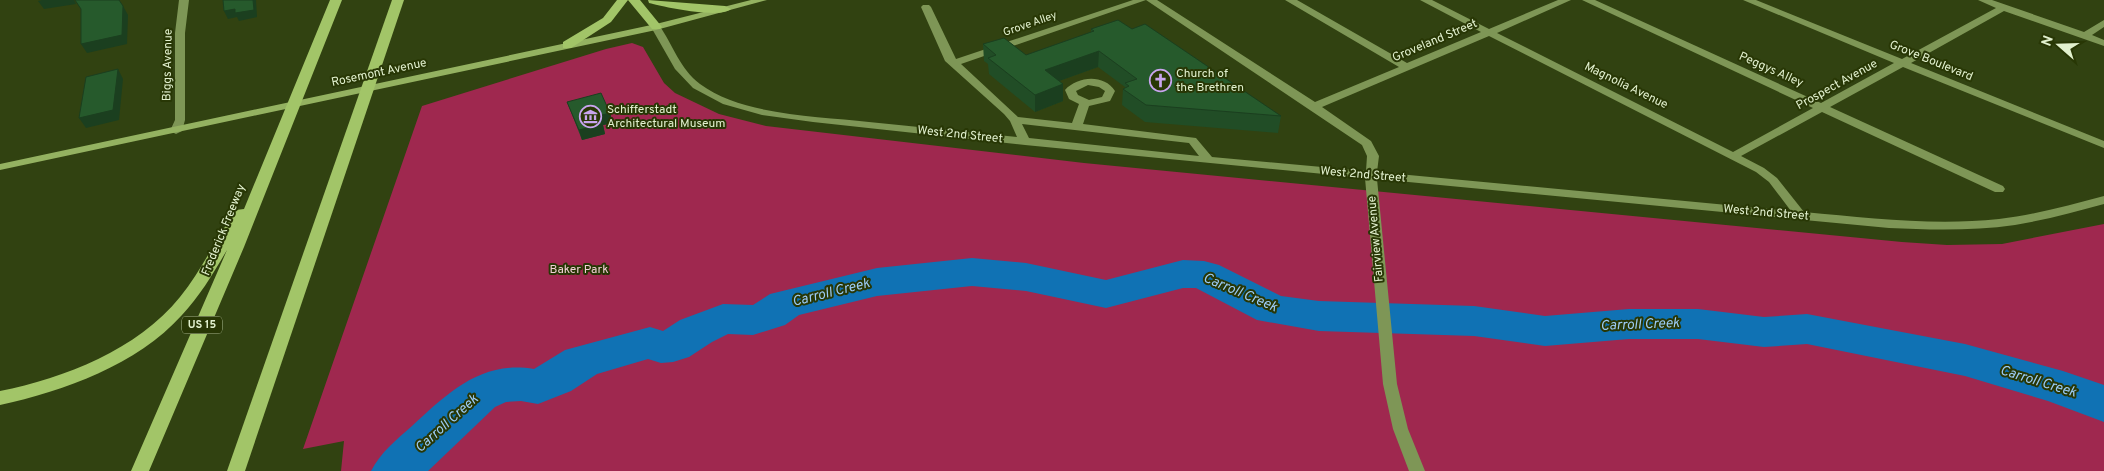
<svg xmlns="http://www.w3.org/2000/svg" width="2104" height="471" viewBox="0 0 2104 471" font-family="Overpass,sans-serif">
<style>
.green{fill:#9f284f}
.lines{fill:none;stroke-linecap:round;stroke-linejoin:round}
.river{fill:#1072b4;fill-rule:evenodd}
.minor{fill:#7e9656;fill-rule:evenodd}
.major{fill:#94b261;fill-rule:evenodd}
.highway{fill:#a2c568;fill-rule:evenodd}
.wall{fill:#214d26}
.shaded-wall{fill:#1b3f1f}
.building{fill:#265a2c;stroke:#1b3f1f}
.labels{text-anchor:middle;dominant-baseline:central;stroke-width:4;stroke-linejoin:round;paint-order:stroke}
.far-street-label{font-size:11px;fill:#e2f1cf;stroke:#283705}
.shield{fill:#283705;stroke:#aab992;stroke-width:1}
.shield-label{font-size:11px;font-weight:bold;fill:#e2f1cf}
.street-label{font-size:12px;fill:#e2f1cf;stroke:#283705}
.poi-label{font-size:12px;fill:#e2f1cf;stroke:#283705;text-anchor:start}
.park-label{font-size:12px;fill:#f3d1d7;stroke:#283705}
.water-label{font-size:14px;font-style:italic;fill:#9ccbf5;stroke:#283705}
</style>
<rect width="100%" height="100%" fill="#314211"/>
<path class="green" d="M632,43L643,47L664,83L675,93L719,114L766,126L1084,163L1902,242L1947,245L2002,244L2104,224V471H341L344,441L303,449L422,106L606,49Z"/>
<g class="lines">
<path class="river" d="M972,258L1026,263L1106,280L1183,260L1204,261L1219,265L1281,296L1319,301L1474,306L1545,316L1629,309H1698L1764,317L1807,314L1965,344L2063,371L2104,385V422L2048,401L1965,376L1807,344L1764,347L1698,339H1629L1545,346L1474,336L1319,331L1257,320L1196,288H1183L1106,308L1026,291L972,286L877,296L799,315L785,325L753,335L728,334L712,342L689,357L673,362L661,363L648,359L597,374L571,391L538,404L521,401L506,402L495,407L428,471H371C381,452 396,440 412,426C448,393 481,360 534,369L565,350L650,327L663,331L680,320L723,304L753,305L770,294L877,268Z"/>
<g class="minor">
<path d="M179,0H189L185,33V120L182,131L176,134L170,131L175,120V33Z"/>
<path d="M1133,0H1157L1315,102L1399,67L1285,0H1297L1407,63L1481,32L1420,0H1432L1489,29L1558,0H1571L1497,33L1733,152L1813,108L1582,0H1595L1821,103L1894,63L1743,0H1756L1902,59L1996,8L1978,0H1992L2084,32L2104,20V27L2092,35L2104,40V46L2004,11L1911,63L2104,141V148L1903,67L1830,107L2003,186L2005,189L2003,192H1995L1822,112L1741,156L1764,168L1777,178L1804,212C1869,218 1934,226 1999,219C2035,215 2069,205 2104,196V204C2075,212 2045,220 2015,225C1973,231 1931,230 1889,228L1377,179L1397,384L1408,429L1425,471H1409L1393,429L1383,384L1365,178L1025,145L813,122L762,115L723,104L693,88L675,69L651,27L656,24L659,25C673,45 680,69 700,84C743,116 818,116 869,122C919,127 968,132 1017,137L1010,121L1004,114L945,61L921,7L923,5H929L931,7L956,59ZM1146,0L1362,145L1367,156L1366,171L1212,157L1196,138L1083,124L1089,106L1110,101L1115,91C1104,74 1078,76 1065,90L1069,99L1079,104L1072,123L1018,117L961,64ZM1489,36L1756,172L1769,182L1791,211L1377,172L1379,156L1371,141L1322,107ZM1088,85L1099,87L1105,91L1102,97L1089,100L1078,95L1076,91ZM1022,124L1189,143L1199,156L1029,138Z"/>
</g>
<path class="major" d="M751,0H767L656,30L0,170V164L656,24Z"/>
<g class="highway">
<path d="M330,0H342L244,247L149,471H131L227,250C214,272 200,296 182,315C137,365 64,391 0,405V391C65,378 137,350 180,297C202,270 216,238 236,210L244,209Z"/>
<path d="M392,0H404L245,471H227Z"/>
<path d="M617,0H640L662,27L660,29H652L628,0L611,22L571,48H563V42L603,18Z"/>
<path d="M648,0L725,6L731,9C720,19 664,7 649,3Z"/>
</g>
</g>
<g class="wall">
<path d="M1091,29H1132L1281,116L1278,133L1145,122L1122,105L1123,89L1125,88V87L1098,67L1059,81L1063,101L1035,112L989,74L988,64L984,61L983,44L1026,55L1091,32Z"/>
<path d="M567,102L610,113L613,123L603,125L605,134L582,140Z"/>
</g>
<g class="shaded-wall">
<path d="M42,0H74L76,4L44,9L38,1Z"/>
<path d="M253,0H256L257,17L239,21L237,17L228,19L224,11L235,9Z"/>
<path d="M123,6L128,15L127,44L87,53L81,44Z"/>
<path d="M1099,51L1098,67L1045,86V70Z"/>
<path d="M118,69L123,79L119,120L86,128L79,118Z"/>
<path d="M1063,84V101L1035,112V95Z"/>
<path d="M610,113L613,123L603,125L605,134L582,140L579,130L598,116Z"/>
</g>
<g class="building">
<path d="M75,0H119L123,6L122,35L81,44V9Z"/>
<path d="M223,0H253L254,10L235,13V9L224,11Z"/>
<path d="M1118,20L1132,29L1145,24L1281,116L1146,105L1123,89L1129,86L1125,83L1137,79L1099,51L1045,70L1063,84L1035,95L988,58L996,55L983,44L1004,38L1026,55L1094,31L1091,29Z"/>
<path d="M118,69L113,110L79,118L86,77Z"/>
<path d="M601,93L610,113L598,116L602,124L579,130L567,102Z"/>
</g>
<defs>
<symbol id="church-ring" viewBox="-11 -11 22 22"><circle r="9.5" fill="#283705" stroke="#c8a5ee" stroke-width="1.5"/><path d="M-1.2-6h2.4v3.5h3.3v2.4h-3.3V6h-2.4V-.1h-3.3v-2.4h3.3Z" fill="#c8a5ee"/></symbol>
<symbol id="museum-ring" viewBox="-11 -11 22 22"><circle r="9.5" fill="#283705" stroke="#c8a5ee" stroke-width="1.5"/><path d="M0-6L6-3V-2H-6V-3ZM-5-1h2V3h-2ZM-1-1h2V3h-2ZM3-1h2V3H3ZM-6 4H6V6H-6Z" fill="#c8a5ee"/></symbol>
</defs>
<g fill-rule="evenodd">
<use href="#church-ring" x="1148" y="68" width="25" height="25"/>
<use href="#museum-ring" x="578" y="104" width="25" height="25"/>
</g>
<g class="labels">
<g class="far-street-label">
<text transform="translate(1030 24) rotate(-19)">Grove Alley</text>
</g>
<rect class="shield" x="182" y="316.5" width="40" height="17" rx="4"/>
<g class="shield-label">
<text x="202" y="325">US 15</text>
</g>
<g class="street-label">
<text transform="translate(1435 41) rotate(-23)">Groveland Street</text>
<text transform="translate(1931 61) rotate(22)">Grove Boulevard</text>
<text transform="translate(168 65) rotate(-89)">Biggs Avenue</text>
<text transform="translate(1771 70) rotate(24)">Peggys Alley</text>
<text transform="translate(379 73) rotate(-12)">Rosemont Avenue</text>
<text transform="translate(1837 85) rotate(-29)">Prospect Avenue</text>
<text transform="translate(1626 86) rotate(26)">Magnolia Avenue</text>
<text transform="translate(960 135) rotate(6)">West 2nd Street</text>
<text transform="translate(1363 175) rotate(5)">West 2nd Street</text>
<text transform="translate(1766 213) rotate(5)">West 2nd Street</text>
<text transform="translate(224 230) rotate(-68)">Frederick Freeway</text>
<text transform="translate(1376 239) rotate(-95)">Fairview Avenue</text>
</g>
<g class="poi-label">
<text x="1176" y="74">Church of<tspan x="1176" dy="14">the Brethren</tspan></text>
<text x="607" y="110">Schifferstadt<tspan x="607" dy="14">Architectural Museum</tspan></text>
</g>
<g class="park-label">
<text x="579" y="270">Baker Park</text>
</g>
<g class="water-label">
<text transform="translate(831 293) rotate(-14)">Carroll Creek</text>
<text transform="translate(1240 293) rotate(23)">Carroll Creek</text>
<text transform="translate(1640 325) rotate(-2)">Carroll Creek</text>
<text transform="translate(2038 382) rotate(17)">Carroll Creek</text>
<text transform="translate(447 424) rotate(-42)">Carroll Creek</text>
</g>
</g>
<g transform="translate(2059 45) rotate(290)" stroke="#283705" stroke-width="4" paint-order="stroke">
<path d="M0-4L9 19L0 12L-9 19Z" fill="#e2f1cf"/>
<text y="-8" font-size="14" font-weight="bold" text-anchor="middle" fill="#e2f1cf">N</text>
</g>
</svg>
